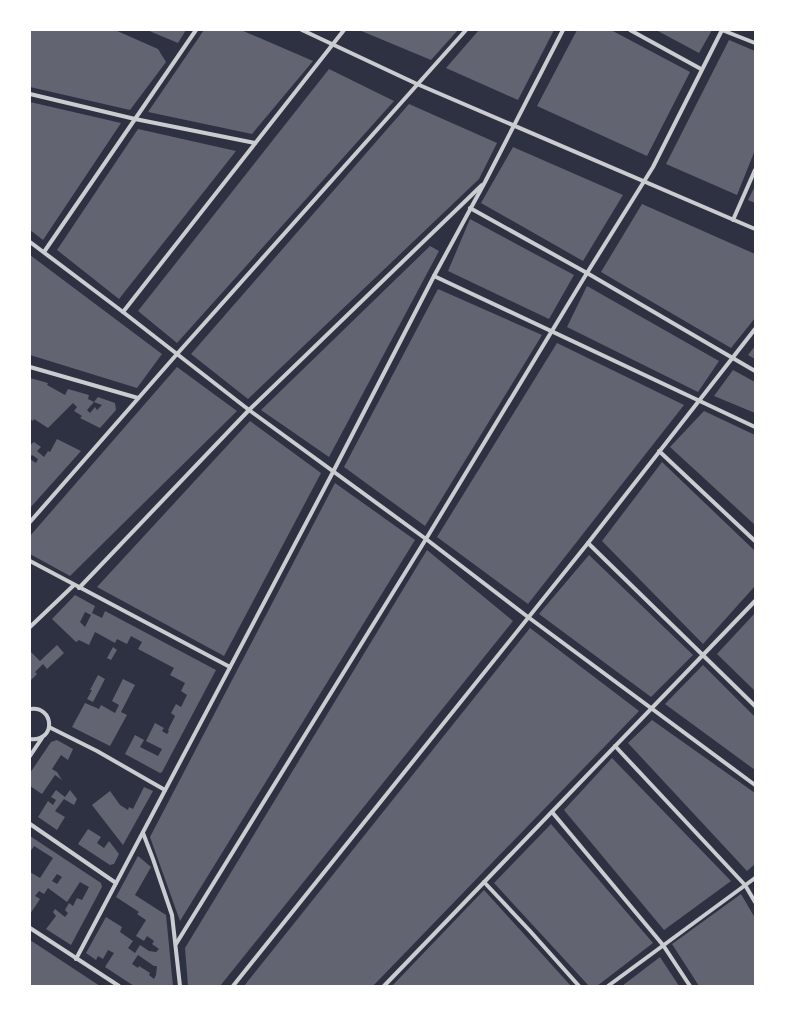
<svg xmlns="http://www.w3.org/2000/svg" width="785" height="1016" viewBox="0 0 785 1016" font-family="Helvetica,sans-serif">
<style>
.building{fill:#626471;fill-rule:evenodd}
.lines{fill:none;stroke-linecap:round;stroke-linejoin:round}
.minor{stroke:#caccd0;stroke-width:4}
</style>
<rect width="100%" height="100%" fill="#2d3142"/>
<g class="building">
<path d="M30,30H115L158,49L166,62L130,110L30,87Z"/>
<path d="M147,30H186L178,43Z"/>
<path d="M204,30H241L313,61L252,134L148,112Z"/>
<path d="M359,30H458L431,60Z"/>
<path d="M479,30H554L518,100L446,68Z"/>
<path d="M577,30H611L690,72L647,156L537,106Z"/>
<path d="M656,30H712L699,53Z"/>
<path d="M729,40L755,51V150L737,195L666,164Z"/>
<path d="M329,69L394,101L177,343L138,311Z"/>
<path d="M30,102L121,123L43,240L30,230Z"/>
<path d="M409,104L497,143L479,179L248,399L191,354Z"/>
<path d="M138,129L236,151L119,299L57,250Z"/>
<path d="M513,147L623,195L583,261L481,203Z"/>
<path d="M755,186V203L748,200Z"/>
<path d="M642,204L755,254V318L731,348L601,272Z"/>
<path d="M470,219L574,275L549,319L448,271Z"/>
<path d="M430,246L439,251L329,457L261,410Z"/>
<path d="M30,255L162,354L137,388L30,355Z"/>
<path d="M587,286L719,361L698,392L567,327Z"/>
<path d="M438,289L542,335L425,526L344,467Z"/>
<path d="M557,343L684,405L528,604L437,537Z"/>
<path d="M755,346V359L748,355Z"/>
<path d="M177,367L237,411L70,576L30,554V536Z"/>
<path d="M733,370L755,382V413L714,396Z"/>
<path d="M30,378L48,383L47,385L65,395L68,389L89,395L88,399L94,402L87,410L90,413L95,407L97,410L102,405L94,402L98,397L115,403L116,410L100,428L80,418L82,416L74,411L77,407L73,403L48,428L34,419L33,421L30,419Z"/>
<path d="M704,411L755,435V525L670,447Z"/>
<path d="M250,421L321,473L224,656L97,587Z"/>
<path d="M57,439L81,451L30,508V459L36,463L38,459L32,455L30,457V445L34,442L41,447L37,451L44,457L48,451L50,452Z"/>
<path d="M662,462L755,551V586L703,644L602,541Z"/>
<path d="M335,483L415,540L180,921L150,837Z"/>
<path d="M427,550L513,621L220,986H188L185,948Z"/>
<path d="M589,555L693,655L651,697L539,614Z"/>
<path d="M75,595L95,606L92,613L102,618L105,611L216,670L162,772L160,773L125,754L135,735L144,740L140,747L158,756L162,749L146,741L155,723L164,728L162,731L167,734L169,731L168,730L175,716L171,713L176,704L181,707L187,695L181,691L185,683L170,675L174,668L138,649L142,642L131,636L127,644L117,639L115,643L95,632L89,645L79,640L76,642L52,619ZM85,612L91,615L85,627L80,622Z"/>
<path d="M755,613V691L717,654Z"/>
<path d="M530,628L639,711L373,986H244Z"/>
<path d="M57,645L64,653L47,669L43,664L35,672L37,674L30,681V651L40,661Z"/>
<path d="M113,647L117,650L111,660L107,658Z"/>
<path d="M703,665L755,717V770L665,704Z"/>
<path d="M98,675L105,679L93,702L87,699L92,690H90Z"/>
<path d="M123,679L135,685L121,712L127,715L110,746L72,727L85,703L99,709L101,705L115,713L119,705L112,701Z"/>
<path d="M652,720L755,793V864L747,871L628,743Z"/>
<path d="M57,740L73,749L68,760L61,755L52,769L57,772L62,780L55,775L42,794L30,786V773L51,742Z"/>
<path d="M612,758L731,881L664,930L564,810Z"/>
<path d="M144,787L153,791L123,845L92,805L110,791L120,805L128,810L129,807L133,809Z"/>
<path d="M56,790L65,797L70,790L77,799L74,805L64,799L55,811L65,817L57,830L38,817L48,801L53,805L56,800L51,797Z"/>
<path d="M551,824L653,943L597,986H589L494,883Z"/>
<path d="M88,829L101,837L97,843L104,848L109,841L119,854L114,864L110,865L78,844Z"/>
<path d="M30,836L101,883L102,887L71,945L46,929L56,916L53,912L55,909L65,917L68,913L65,910L69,903L73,906L77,898L82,900L89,887L80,882L67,902L48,888L44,894L39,891L35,896L40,899L30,914V872L40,878L53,858L34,846L30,852ZM57,874L62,877L57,884L52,881Z"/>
<path d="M138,856L151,867L135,895L166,915L173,986H134L105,967L114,953L108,950L103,959L98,956L96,960L86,953L106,917L122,927L120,932L133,941L128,948L135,953L140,945L149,951L156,952L159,949L152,944L154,941L147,936L144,941L136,936L146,920L137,914L139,912L116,897ZM138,955L154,966H157L156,975L154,979L149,975L150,973L139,966L138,968L132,964Z"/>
<path d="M484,890L571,986H392Z"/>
<path d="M741,894L755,918V986H699L672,944Z"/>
<path d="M30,940L100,986H30Z"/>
<path d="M660,957L679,986H622Z"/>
</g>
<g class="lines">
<g class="minor">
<path d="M302,30L417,84L755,229"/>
<path d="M630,30L701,69"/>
<path d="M722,30L755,43"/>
<path d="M30,94L135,119L255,143"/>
<path d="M470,208L587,273L755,371"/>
<path d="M733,220L755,170"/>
<path d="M30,242L123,312L249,410L426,539L528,617L755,785"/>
<path d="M44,252L196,30"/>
<path d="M434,276L755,427"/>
<path d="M123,312L344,30"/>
<path d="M30,367L138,398"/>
<path d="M659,451L755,541"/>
<path d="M30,522L177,354L466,30"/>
<path d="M588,543L755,706"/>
<path d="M30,561L230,667"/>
<path d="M79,588L249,410L482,185"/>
<path d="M30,627L74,585"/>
<path d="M30,709C54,705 57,742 30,739"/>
<path d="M49,727L97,751L165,790"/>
<path d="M615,746L745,885L755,902"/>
<path d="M30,756L42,738"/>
<path d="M552,812L663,945L690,986"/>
<path d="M30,824L116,883"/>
<path d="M143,833L153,859L172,915L180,986"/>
<path d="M484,882L530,931L579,986"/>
<path d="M30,928L119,986"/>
<path d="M176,944L426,539L587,273L653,167L722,30"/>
<path d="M76,959L333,472L434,276L485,182L563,30"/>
<path d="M233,986L588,543L755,329"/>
<path d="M384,986L755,601"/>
<path d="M608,986L755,878"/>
</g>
</g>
<rect width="785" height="1016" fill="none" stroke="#ffffff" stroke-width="62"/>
</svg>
